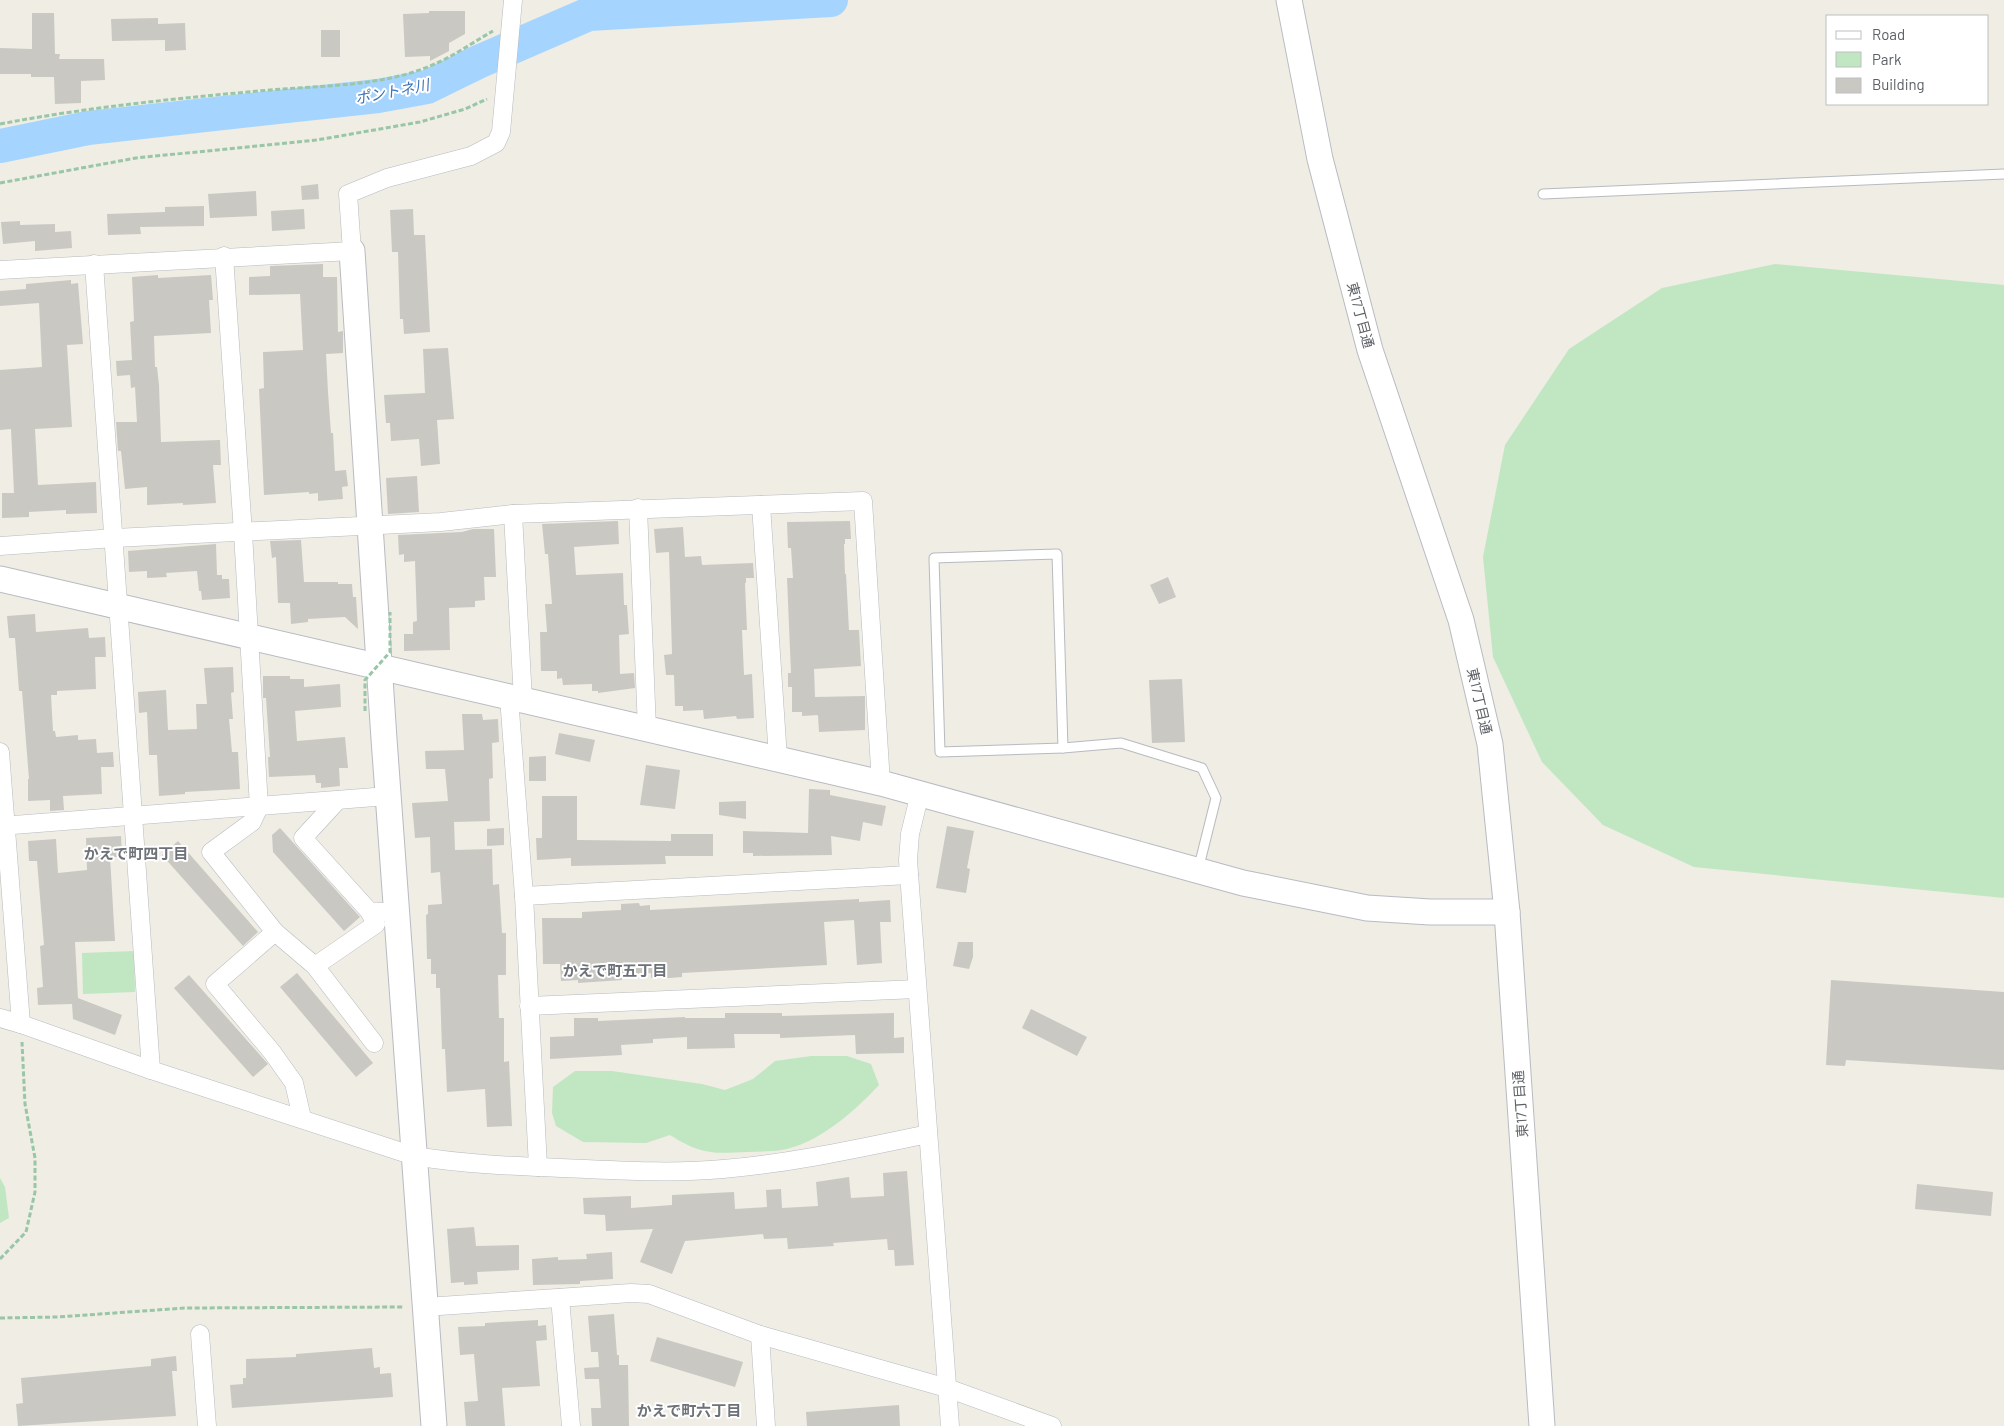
<svg xmlns="http://www.w3.org/2000/svg" width="2004" height="1426" viewBox="0 0 2004 1426" font-family="Barlow,'Noto Sans JP',sans-serif">
<style>
.green{fill:#c0e7c2}
.lines{fill:none;stroke-linecap:round;stroke-linejoin:round}
.river{stroke:#a5d5ff;stroke-width:34}
.building{fill:#cac8c2}
.lane-casing{stroke:#b7babf;stroke-width:11}
.street-casing{stroke:#b7babf;stroke-width:19}
.secondary-casing{stroke:#b8bbc1;stroke-width:27}
.path{stroke:#98c6a7;stroke-width:3;stroke-dasharray:5 2.5;stroke-linecap:butt}
.lane{stroke:#fff;stroke-width:9}
.street{stroke:#fff;stroke-width:18}
.secondary{stroke:#fff;stroke-width:25}
.path-bridge{stroke:#98c6a7;stroke-width:3;stroke-dasharray:5 2.5;stroke-linecap:butt}
.labels{text-anchor:middle;dominant-baseline:central;stroke-width:4;stroke-linejoin:round;paint-order:stroke}
.street-label{font-size:14px;fill:#5c6065;stroke:#fff}
.water-label{font-size:15px;font-style:italic;fill:#3e74b5;stroke:#fff}
.neighbourhood-label{font-size:15px;font-weight:bold;fill:#6d7278;stroke:#fff}
</style>
<rect width="100%" height="100%" fill="#efede4"/>
<g class="green">
<path d="M1775,264L2004,285V898L1694,867L1603,825L1542,762L1493,657L1483,557L1505,445L1569,349L1662,288Z"/>
<path d="M134,951L135,992L83,994L82,953Z"/>
<path d="M811,1056H847L871,1064L879,1085C856,1110 817,1145 781,1150C770,1152 758,1151 747,1152C712,1154 700,1154 670,1135L646,1143L583,1142L556,1126L552,1113L553,1087L575,1071H612L702,1084L725,1090L753,1079L775,1061Z"/>
<path d="M0,1178L5,1187L9,1218L0,1223Z"/>
</g>
<g class="lines">
<path class="river" d="M0,146L88,128L378,96L427,87L478,62L589,14L831,0"/>
</g>
<g class="building">
<path d="M429,11H465V34L449,43V51L430,61V56L405,57L403,14L429,13Z"/>
<path d="M32,13H54L55,54H60L59,59H104L105,80L81,81V103L55,104L54,77H31V74H0V48L32,49Z"/>
<path d="M158,18V24L185,23L186,50L165,51V40L112,41L111,19Z"/>
<rect x="321" y="30" width="19" height="27"/>
<path d="M318,184L319,199L302,200L301,186Z"/>
<path d="M256,191L257,216L210,218L208,194Z"/>
<path d="M204,206V226L140,227L141,234L108,235L107,214L165,212V207Z"/>
<path d="M304,209L305,229L272,231L271,211Z"/>
<path d="M413,209L414,235H425L430,332L404,334L403,319H400L398,252H392L390,210Z"/>
<path d="M20,221V225L55,224V232L71,231L72,248L35,251V241L3,244L1,222Z"/>
<path d="M323,264V277H337L338,332L343,331V353L326,354L328,392L331,433H333L335,471L346,470L348,486L342,487L343,499L318,501V493L309,494V492L264,495L259,389L264,388L263,352L303,350L300,294L249,295V277L270,276V266Z"/>
<path d="M158,275V278L211,275L213,300H209L211,333L154,336L155,367H157L159,385L161,442L220,440L221,465H213L216,503L183,505V503L147,505V487L125,489L121,451H118L116,422H137L135,387L131,388L130,375L117,376L116,361L132,360L130,322L134,321L132,277Z"/>
<path d="M71,280V284L78,283L83,344L67,345L72,427L35,429L38,485L96,482L97,513L66,514V510L29,512V517L2,518V493H14L11,429L0,430V370L42,367L39,303L0,306V291L26,289V284Z"/>
<path d="M448,348L454,419L437,420L440,464L421,466L419,439L391,441L390,423H386L384,395L425,393L423,349Z"/>
<path d="M417,476L419,512L388,514L386,478Z"/>
<path d="M618,521L619,544L574,547L576,575L623,573L624,605H627L629,634L619,635L620,674L634,673L635,688L598,693V691H592V684L563,685L562,678L557,679V671H541L540,632H547L545,604H552L548,554H545L542,524Z"/>
<path d="M850,521L851,539H845V544H844L845,574H846L849,630H859L861,666L814,669L815,697L865,696V730L819,732L818,715L802,716V712H792V687H788V673H791L787,578H793L791,548H788L787,522Z"/>
<path d="M683,527L685,557L701,556L702,565L753,563L754,578H746V583H745L747,630H742L744,675L752,674L754,718L737,719L736,716L704,719L703,710L683,711V706H675L674,675H666L664,655L672,654L669,552L656,553L654,529Z"/>
<path d="M473,529H494L496,577H484L485,600L475,601V607L449,608L450,650L404,651V634H413V622L417,621L415,561L404,562V554L399,555L398,535L462,532Z"/>
<path d="M301,540L304,582H338V584H352L353,597H356L358,629L345,617L308,619V622L291,624L290,603H278L276,557L272,558L270,541Z"/>
<path d="M216,544L217,575H222V579H229L230,598L202,600L201,591H199L197,571L166,573L167,577L147,578V571L129,572L128,551Z"/>
<path d="M1168,577L1176,597L1159,604L1150,585Z"/>
<path d="M35,614L36,632L88,628L89,638L105,637L106,657H95L96,689L57,691V695H51L53,731H55L56,737L78,735V740L96,739L97,753L113,752L114,767H101L102,794L63,796L64,810L50,811V800L28,801V779H29L22,691H19L15,638H9L7,616Z"/>
<path d="M233,667L234,692L231,693L233,719H229L232,752H238L240,789L185,792V794L159,796L157,755H149L147,712L139,713L138,692L166,690L168,730L197,729L196,704H207L204,668Z"/>
<path d="M263,676H290V679H304V687L340,684L341,707L295,711L297,741L345,737L348,768H339L340,786L321,788V783H316L315,775L269,777L268,757H270L266,698H263Z"/>
<path d="M1182,679L1185,742L1152,743L1149,680Z"/>
<path d="M462,714H482L483,720L498,719L499,742L492,743L493,778L489,779L490,821L454,822L455,850L492,849L493,885L499,884L502,933H506V975H498L499,1018H504V1062L509,1061L512,1126L487,1127L485,1089L447,1092L445,1049H442L440,988H436V974H431V959H427L426,915L428,914V905L442,904L440,872L431,873L430,837L415,838L412,803L448,801L445,769H426L425,751L464,750Z"/>
<path d="M559,733L595,740L590,762L555,754Z"/>
<path d="M546,756V781H529V757Z"/>
<path d="M646,765L680,770L675,809L640,805Z"/>
<path d="M809,789L830,790V795L886,806L882,826L863,822L860,841L831,836L832,855L753,856V853H743V831L808,833Z"/>
<path d="M542,796H577V840L671,841V834H713V856H665L666,864L571,866V858L537,860L536,838H542Z"/>
<path d="M746,801V819L719,815V802Z"/>
<path d="M947,826L974,831L967,868L970,869L966,893L936,888Z"/>
<path d="M280,828L360,917L344,931L273,852L272,835Z"/>
<path d="M504,828V845L487,846V829Z"/>
<path d="M121,836L122,857H110L115,941L75,942L78,998L122,1015L115,1035L73,1019L72,1004L38,1005L37,988L43,987L40,946L44,945L37,861H29L28,841L56,839L58,873L87,870L86,838Z"/>
<path d="M178,841L258,932L243,946L162,855Z"/>
<path d="M859,899V902L890,900L891,922H880L882,963L857,965L854,920L824,922L827,965L682,973V977L670,978H651V973L622,975V980L578,983V980L561,981L560,964H543L542,918H582V912L621,910V904L639,903L640,906L650,905V910Z"/>
<path d="M958,942H973V957L969,969L953,966Z"/>
<path d="M297,973L373,1063L356,1077L280,987Z"/>
<path d="M189,975L268,1064L253,1077L174,988Z"/>
<path d="M1831,980L2004,992V1070L1846,1060L1845,1066L1826,1065Z"/>
<path d="M1031,1009L1087,1037L1077,1056L1022,1028Z"/>
<path d="M725,1013H782V1016L894,1013V1038L904,1037V1053L856,1054L855,1035L780,1038V1034H734L735,1048L687,1049V1037L653,1039V1043L621,1045L622,1055L550,1059V1037L574,1036V1018H598V1021L685,1017V1018H725Z"/>
<path d="M907,1171L914,1265L895,1266L894,1250H888L887,1239L833,1243L834,1246L788,1249L787,1238L764,1239L763,1234L685,1241L672,1274L640,1262L653,1229L606,1231L605,1215L584,1214L583,1198L631,1196V1208L672,1205V1195L734,1192L735,1209L767,1207L766,1190L781,1189L782,1208L818,1206L816,1182L849,1177L851,1198L884,1196L883,1173Z"/>
<path d="M1917,1184L1993,1192L1991,1216L1915,1209Z"/>
<path d="M474,1227L476,1246L519,1245V1270L477,1272L478,1284L464,1285V1282L451,1283L447,1229Z"/>
<path d="M612,1252L613,1279L580,1281V1284L533,1285L532,1259L558,1257V1260L587,1259L586,1254Z"/>
<path d="M614,1314L617,1355H619V1365H628L629,1426H592L591,1408H601L599,1379H585L584,1368L599,1367L598,1352H591L588,1316Z"/>
<path d="M538,1320V1326L546,1325L547,1340L536,1341L540,1386L502,1388L505,1426H466L464,1402L478,1401L474,1354L460,1355L458,1327L485,1326V1323Z"/>
<path d="M657,1337L743,1362L735,1387L650,1361Z"/>
<path d="M372,1348L374,1368L380,1367V1374L391,1373L393,1397L232,1408L230,1385L243,1384V1378H246V1359L296,1357V1354Z"/>
<path d="M176,1356L177,1371H172L176,1416L18,1426L16,1404L23,1403L21,1378L151,1366V1359Z"/>
<path d="M899,1405L900,1426H807L806,1412Z"/>
</g>
<g class="lines">
<defs>
<g id="lane">
<path d="M1543,194L2004,174"/>
<path d="M1057,554L1063,748L940,752L934,558Z"/>
<path d="M1063,748L1121,743L1202,768L1216,798L1198,870"/>
</g>
<g id="street">
<path d="M224,256L243,533L259,807L252,822L211,852L275,932L215,984L272,1052L294,1083L302,1118"/>
<path d="M0,270L352,251L348,194L387,178L471,156L496,143L501,132L513,0"/>
<path d="M761,505L778,758"/>
<path d="M638,508L647,729"/>
<path d="M513,514L523,700"/>
<path d="M0,546L115,538L441,522L513,514L863,501L881,783"/>
<path d="M509,697L524,896L538,1167"/>
<path d="M0,752L21,1024L151,1070L94,264"/>
<path d="M920,793L910,834L908,860L950,1426"/>
<path d="M338,800L303,838L369,911L397,913"/>
<path d="M0,826L388,796"/>
<path d="M524,896L909,875"/>
<path d="M369,911L376,924L315,966L374,1043"/>
<path d="M275,932L315,966"/>
<path d="M529,1006L917,989"/>
<path d="M0,1018L21,1024"/>
<path d="M151,1070L414,1156C463,1164 511,1166 561,1168C615,1170 669,1174 723,1169C793,1163 860,1148 928,1134"/>
<path d="M560,1298L571,1426"/>
<path d="M425,1307L631,1293L649,1294L760,1335L947,1388L1052,1426"/>
<path d="M200,1334L207,1426"/>
<path d="M760,1335L766,1426"/>
</g>
<g id="secondary">
<path d="M1289,0L1320,159L1370,350L1461,620L1490,744L1507,912L1542,1426"/>
<path d="M352,251L384,739L434,1426"/>
<path d="M0,579L881,783L1243,883L1367,908L1430,912H1507"/>
</g>
</defs>
<use href="#lane" class="lane-casing"/>
<use href="#street" class="street-casing"/>
<use href="#secondary" class="secondary-casing"/>
<g class="path">
<path d="M0,124C89,107 180,98 270,90C326,85 385,87 437,63C457,54 475,41 493,31"/>
<path d="M0,183L136,158L317,140L420,122L465,109L487,99"/>
<path d="M0,1259L26,1232L35,1192V1158L25,1104L22,1042"/>
<path d="M0,1318L58,1317L185,1308L404,1307"/>
</g>
<use href="#lane" class="lane"/>
<use href="#street" class="street"/>
<use href="#secondary" class="secondary"/>
<path class="path-bridge" d="M365,711V680L390,652V612"/>
</g>
<g class="labels">
<g class="street-label">
<text transform="translate(1361 315) rotate(75)">東17丁目通</text>
<text transform="translate(1480 701) rotate(77)">東17丁目通</text>
<text transform="translate(1520 1104) rotate(-94)">東17丁目通</text>
</g>
<g class="water-label">
<text transform="translate(392 91) rotate(-11)">ポントネ川</text>
</g>
<g class="neighbourhood-label">
<text x="136" y="853">かえで町四丁目</text>
<text x="615" y="970">かえで町五丁目</text>
<text x="689" y="1410">かえで町六丁目</text>
</g>
</g>
<rect x="1826" y="15" width="162" height="90" fill="#ffffff" stroke="#bebfc1"/>
<rect x="1836" y="31" width="25" height="8" fill="#ffffff" stroke="#bebfc1"/>
<text x="1872" y="40" font-size="15" fill="#5c6065">Road</text>
<rect x="1836" y="52" width="25" height="15" fill="#c0e7c2" stroke="#bebfc1"/>
<text x="1872" y="65" font-size="15" fill="#5c6065">Park</text>
<rect x="1836" y="78" width="25" height="15" fill="#cac8c2" stroke="#bebfc1"/>
<text x="1872" y="90" font-size="15" fill="#5c6065">Building</text>
</svg>
